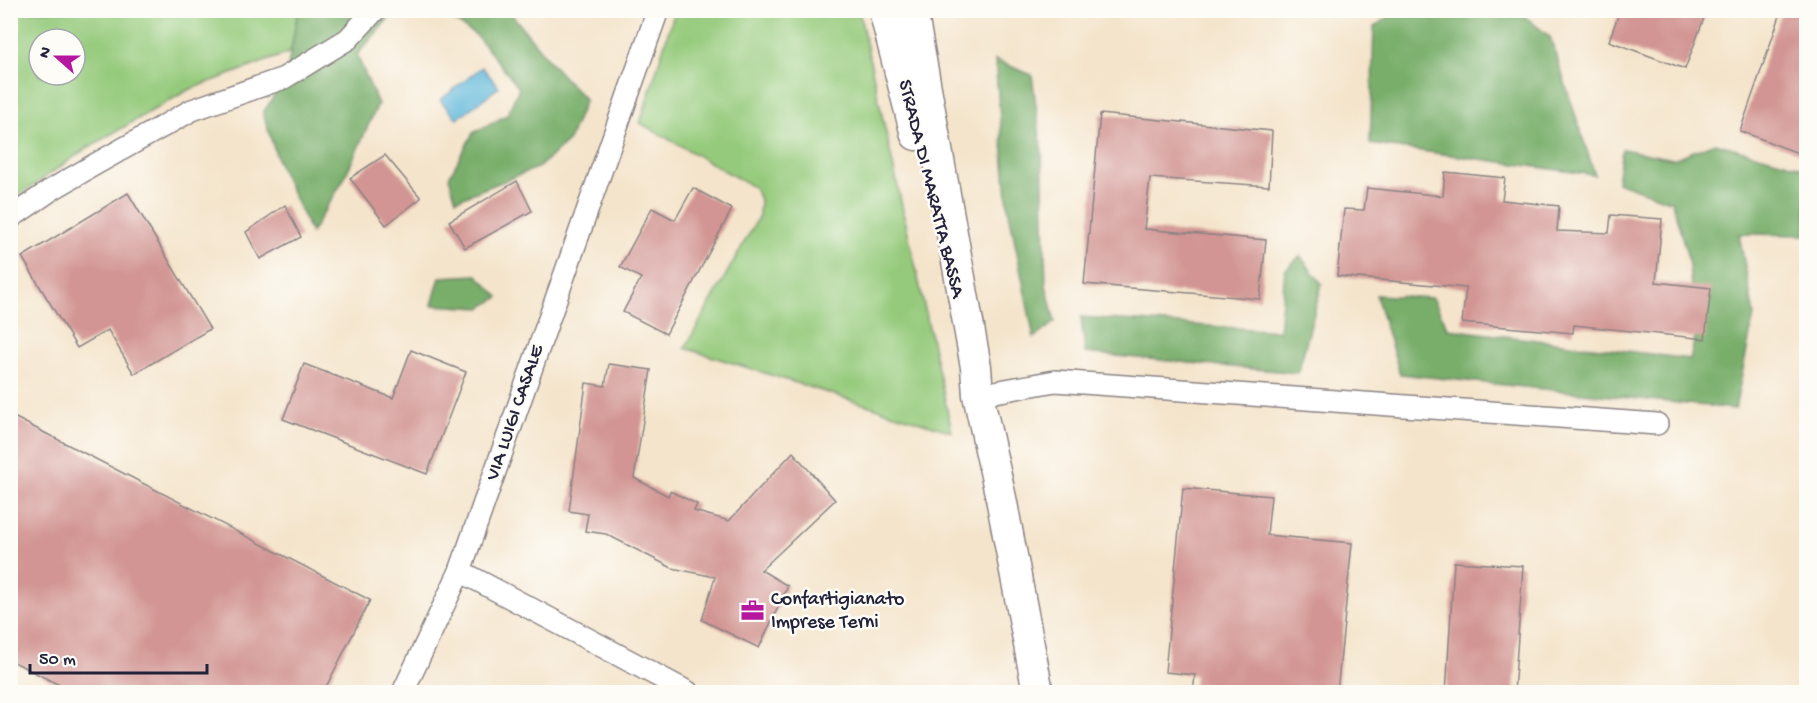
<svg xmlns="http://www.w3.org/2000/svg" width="1817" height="703" viewBox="0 0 1817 703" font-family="'Gochi Hand',sans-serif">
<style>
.green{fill:#95ca7b;stroke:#5c765b;stroke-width:1.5;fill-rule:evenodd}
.forest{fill:#78ae6b;stroke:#4d6853;stroke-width:1.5}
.water{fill:#5bb6d9;stroke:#3e6c8a;stroke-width:1.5}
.building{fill:#d29593}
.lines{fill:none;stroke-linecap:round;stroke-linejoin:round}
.street-casing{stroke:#8b8383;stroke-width:24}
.secondary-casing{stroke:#8b8383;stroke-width:33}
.street{stroke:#fff;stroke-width:21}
.secondary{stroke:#fff;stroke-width:30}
.labels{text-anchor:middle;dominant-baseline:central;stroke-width:5;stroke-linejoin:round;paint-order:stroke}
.street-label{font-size:20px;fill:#22223b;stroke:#fdfcf7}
.poi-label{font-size:20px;fill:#22223b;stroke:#fdfcf7;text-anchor:start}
</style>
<rect width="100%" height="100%" fill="#fdfcf7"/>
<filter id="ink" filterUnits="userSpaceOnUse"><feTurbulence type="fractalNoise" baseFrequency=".0167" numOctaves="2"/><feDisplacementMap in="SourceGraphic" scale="12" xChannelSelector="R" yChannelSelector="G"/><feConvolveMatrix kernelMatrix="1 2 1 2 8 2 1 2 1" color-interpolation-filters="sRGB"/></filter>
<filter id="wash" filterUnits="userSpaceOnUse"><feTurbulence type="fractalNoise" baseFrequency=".008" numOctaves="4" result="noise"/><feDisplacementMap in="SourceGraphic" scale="24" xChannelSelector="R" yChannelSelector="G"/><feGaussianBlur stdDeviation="1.35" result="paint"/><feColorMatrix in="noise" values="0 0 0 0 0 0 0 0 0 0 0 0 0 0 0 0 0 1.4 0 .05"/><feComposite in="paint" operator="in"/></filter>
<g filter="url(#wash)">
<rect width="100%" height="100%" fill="#f4e4cb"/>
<g class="green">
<path d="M17,11H298L291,52L188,90L87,148L11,201L10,29ZM39,39H75V75H39Z"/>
<path d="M675,11H859L952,432L685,348L759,216L760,200L755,188L640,123Z"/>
</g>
<g class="forest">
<path d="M298,11H395L357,55L378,104L343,181L311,233L279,165L263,113L286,77Z"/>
<path d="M444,11H509L550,62L585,100L569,140L539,167L456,200L449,177L473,133L507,115L519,88L477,36L450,18Z"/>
<path d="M1396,11H1518L1550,37L1595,175L1370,144L1374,27Z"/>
<path d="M995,60L1032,75L1042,153L1046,285L1055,322L1034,338L1008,208Z"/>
<path d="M1715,143L1806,168V235L1739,234L1754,315L1735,409L1400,374L1376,295L1433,298L1448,329L1690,359L1696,333L1688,258L1672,202L1617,182L1622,149L1673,159Z"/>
<path d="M1300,256L1322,284L1298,373L1085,353L1081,317L1279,331L1285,270Z"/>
<path d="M477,275L499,297L481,308L432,305L440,277Z"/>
</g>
<path class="water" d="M482,67L499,87L457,119L440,100Z"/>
<g id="blocks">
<g class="building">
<path d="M1620,10H1707L1685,69L1609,41Z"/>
<path d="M1782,10H1806V156L1740,131Z"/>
<path d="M1100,114L1272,131L1269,186L1150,178L1144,229L1266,240L1260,299L1084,284Z"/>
<path d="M385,155L421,198L386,225L350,178Z"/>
<path d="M1445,172L1505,178L1502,200L1559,206L1557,231L1609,233L1611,215L1662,219L1656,282L1711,288L1705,339L1574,325L1573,333L1462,323L1466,288L1337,276L1344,209L1364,210L1367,188L1443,196Z"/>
<path d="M517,181L532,211L465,248L449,221Z"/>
<path d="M693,188L732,209L666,334L623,312L641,278L620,267L652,208L675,220Z"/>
<path d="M128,193L210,329L134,374L108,330L77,348L22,257Z"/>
<path d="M285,205L301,237L260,259L246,232Z"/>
<path d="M411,350L466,372L427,474L283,419L304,364L393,398Z"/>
<path d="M609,364L651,370L634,478L668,496L670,491L697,504L694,511L729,521L793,452L835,500L761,570L788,586L759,648L702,620L715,577L672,568L606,534L585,531L588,514L569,511L586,383L605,386Z"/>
<path d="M10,415L370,600L323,693H75L10,660Z"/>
<path d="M1183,488L1271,496L1267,535L1352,543L1337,693H1193L1195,675L1165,672Z"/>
<path d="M1454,562L1523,566L1514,693H1446Z"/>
</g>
</g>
</g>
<g filter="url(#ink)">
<use href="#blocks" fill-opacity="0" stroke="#8b8383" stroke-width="1.5"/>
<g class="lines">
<defs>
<g id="street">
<path d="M658,10L460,571L688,692"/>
<path d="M10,218L51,190L94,165L192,110L284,78L348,39L375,10"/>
<path d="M978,395L1055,381L1657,424"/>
<path d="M403,692L460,571"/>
</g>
<g id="secondary">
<path d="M884,10L916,135"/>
<path d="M912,10L976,367L978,395L1001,498L1038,692"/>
</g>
</defs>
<use href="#street" class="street-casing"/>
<use href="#secondary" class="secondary-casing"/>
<use href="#street" class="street"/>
<use href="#secondary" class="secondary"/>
</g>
</g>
<defs>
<symbol id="office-bare" viewBox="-9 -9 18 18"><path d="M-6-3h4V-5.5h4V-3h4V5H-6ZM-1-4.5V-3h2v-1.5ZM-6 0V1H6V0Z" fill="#b5179e" stroke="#fdfcf7" stroke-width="2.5" paint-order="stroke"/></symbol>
</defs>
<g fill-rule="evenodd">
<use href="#office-bare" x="736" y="594" width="33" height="33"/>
</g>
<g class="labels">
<g class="street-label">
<text transform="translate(930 189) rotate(76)">STRADA DI MARATTA BASSA</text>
<text transform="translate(516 413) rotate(-71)">VIA LUIGI CASALE</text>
</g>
<g class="poi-label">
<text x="771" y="600">Confartigianato<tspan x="771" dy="23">Imprese Terni</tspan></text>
</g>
</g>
<rect width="1817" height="703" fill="none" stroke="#fdfcf7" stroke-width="36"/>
<g transform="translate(57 57) rotate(291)"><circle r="28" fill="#fdfcf7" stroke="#a5a5ac" stroke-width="1.5"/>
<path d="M0-4.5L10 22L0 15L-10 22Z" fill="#b5179e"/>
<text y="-9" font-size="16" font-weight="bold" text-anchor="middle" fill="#22223b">N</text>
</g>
<path d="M30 664v9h177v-9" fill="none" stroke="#22223b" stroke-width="3"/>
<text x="39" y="664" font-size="18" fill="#22223b" stroke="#fdfcf7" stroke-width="4.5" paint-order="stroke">50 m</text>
</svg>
